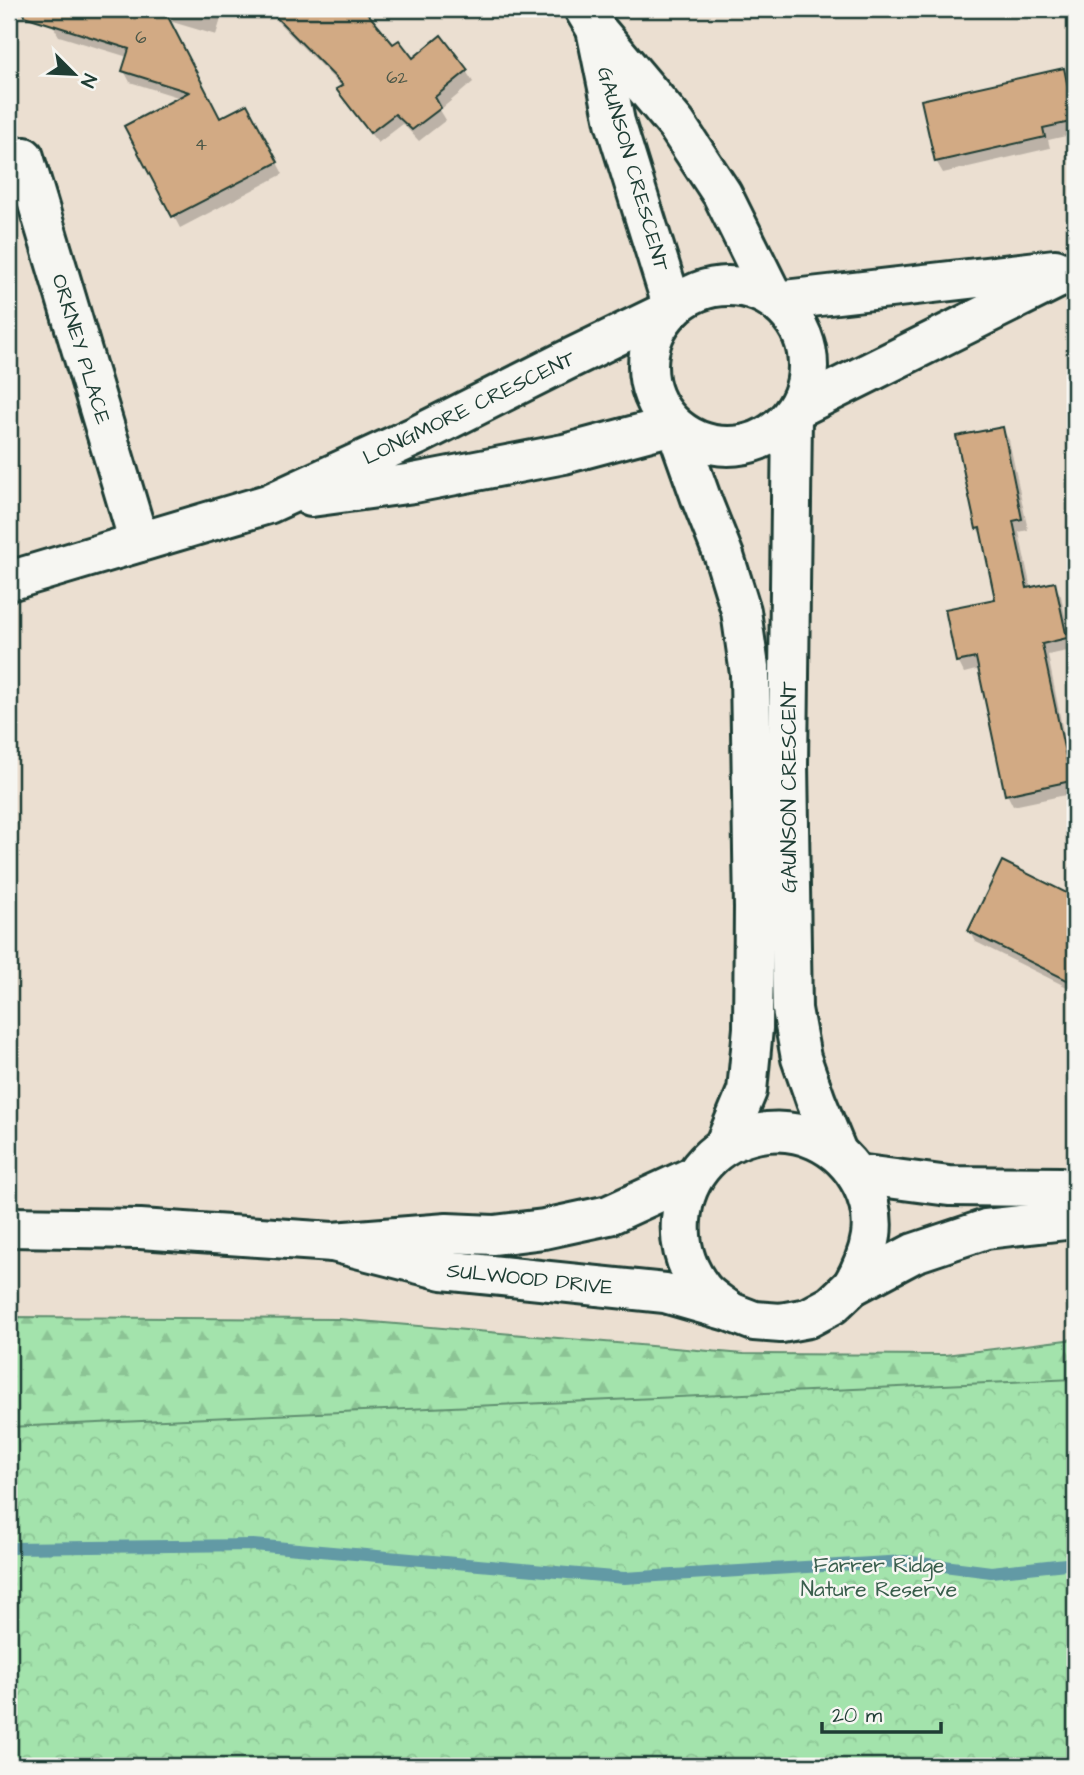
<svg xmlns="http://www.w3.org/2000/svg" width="1084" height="1775" viewBox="0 0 1084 1775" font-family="'Architects Daughter',sans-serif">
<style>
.forest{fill:url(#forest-firs);stroke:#619070;stroke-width:2}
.park{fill:url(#park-crowns);stroke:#619070;stroke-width:2}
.shadow{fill:#0003}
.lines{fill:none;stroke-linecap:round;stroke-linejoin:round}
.stream{stroke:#629aa5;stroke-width:12}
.building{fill:#d2aa84;stroke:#1f3d34;stroke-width:2}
.street-casing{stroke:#1f3d34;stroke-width:44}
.secondary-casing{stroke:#1f3d34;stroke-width:44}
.street{stroke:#f6f6f2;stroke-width:38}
.secondary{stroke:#f6f6f2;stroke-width:38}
.labels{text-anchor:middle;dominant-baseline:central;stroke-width:5;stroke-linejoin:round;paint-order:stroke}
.number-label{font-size:18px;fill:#4c5848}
.street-label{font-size:21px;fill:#1f3d34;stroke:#f6f6f2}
.park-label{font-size:21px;fill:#395e4c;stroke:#f6f6f2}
</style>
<defs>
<pattern id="forest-firs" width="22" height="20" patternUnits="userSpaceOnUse" patternTransform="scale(1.75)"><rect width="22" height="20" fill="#a3e3ac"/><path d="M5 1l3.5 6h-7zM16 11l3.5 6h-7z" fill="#8cc495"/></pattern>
<pattern id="park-crowns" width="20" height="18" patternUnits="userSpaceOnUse" patternTransform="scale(1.75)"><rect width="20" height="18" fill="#a3e3ac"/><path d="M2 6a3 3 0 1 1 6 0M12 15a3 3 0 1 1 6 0" fill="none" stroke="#8cc495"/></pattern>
</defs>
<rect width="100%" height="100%" fill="#ebdfd1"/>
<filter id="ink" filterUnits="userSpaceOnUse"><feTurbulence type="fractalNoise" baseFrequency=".0143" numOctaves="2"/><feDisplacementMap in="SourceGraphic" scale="14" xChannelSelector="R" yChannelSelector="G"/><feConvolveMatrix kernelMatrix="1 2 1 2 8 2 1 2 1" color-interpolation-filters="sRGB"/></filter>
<g filter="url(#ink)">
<path class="forest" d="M9,1317L338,1319L744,1354L945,1355L1075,1339V1766H9Z"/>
<path class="park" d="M1075,1379V1766H9V1427Z"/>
<g class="shadow">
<path d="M57,9H224L216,35L169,21L220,120L253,117L283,174L180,228L127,127L181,98L130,82L124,71L128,57L59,36L52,24Z"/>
<path d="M318,9H362L393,46L412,60L466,71L473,82L440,110L446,120L419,141L403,124L378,143L344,101L338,90L342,87L278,22L273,13L337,33Z"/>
<path d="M1075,11V32L1067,18Z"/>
<path d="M1063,70L1069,81L1075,108V134L1048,140L1050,148L943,173L936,161Z"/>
<path d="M1002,429L1009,440L1028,530L1019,532L1031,589L1054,584L1061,596L1072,650L1048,655L1075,793L1013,806L1007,794L980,669L964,673L958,661L998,600L984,540L977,528Z"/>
<path d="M1002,864L1075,899V991L976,942L970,931Z"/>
</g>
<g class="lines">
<path class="stream" d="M9,1548L253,1545L624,1578L905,1561L991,1572L1075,1563"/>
</g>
<g class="building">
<path d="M25,9H164L220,118L247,104L278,162L172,217L124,126L189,92L122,71L129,49L24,16Z"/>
<path d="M268,9H364L393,44L399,40L413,58L441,35L468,70L435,97L441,108L412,130L395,114L370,133L336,89L343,85Z"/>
<path d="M1064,68L1075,121L1043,128L1045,137L935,162L921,100Z"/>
<path d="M1003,427L1022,519L1013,521L1027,588L1055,582L1067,638L1042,644L1071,781L1005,795L976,658L956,662L945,609L995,599L980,528L976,529L956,436Z"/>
<path d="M1002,861L1075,897V984L968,931Z"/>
</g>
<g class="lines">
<defs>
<g id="street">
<path d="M24,157L139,542"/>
<path d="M776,301L1055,269"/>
<path d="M798,408L1075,270"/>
<path d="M311,497L414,483L564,454L673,425"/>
<path d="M9,581L268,504L416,436L565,361L670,310"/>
</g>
<g id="secondary">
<path d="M584,9L596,29L676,124L722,194L774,299"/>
<path d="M597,34L615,122L673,308"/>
<circle cx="728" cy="366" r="80"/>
<path d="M792,415L788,764L792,1009L801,1058L816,1101L837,1152"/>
<path d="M676,428L702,501L724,556L741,611L750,674L754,908L753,1028L747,1091L724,1146"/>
<path d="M857,1174L949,1186L1061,1187L1075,1195"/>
<path d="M9,1227L140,1229L333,1242L447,1233L494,1235L544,1229L609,1215L694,1176"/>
<path d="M333,1242L443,1270L665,1293L728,1311L754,1321L781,1323L808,1318L832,1305L852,1286L914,1253L986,1229L1065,1220L1075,1212"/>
<path d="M728,1310C720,1304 710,1298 703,1290C687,1270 679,1246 681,1220C688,1123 818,1098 862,1185C880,1221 871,1253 852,1286"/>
</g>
</defs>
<use href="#street" class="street-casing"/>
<use href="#secondary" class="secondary-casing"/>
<use href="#street" class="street"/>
<use href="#secondary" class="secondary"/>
</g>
</g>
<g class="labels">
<g class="number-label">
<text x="141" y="37">6</text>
<text x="397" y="77">62</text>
<text x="201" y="144">4</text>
</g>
<g class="street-label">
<text transform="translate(633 169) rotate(74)">GAUNSON CRESCENT</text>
<text transform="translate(81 349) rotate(73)">ORKNEY PLACE</text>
<text transform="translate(469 408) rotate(-26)">LONGMORE CRESCENT</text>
<text transform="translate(789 787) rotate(-90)">GAUNSON CRESCENT</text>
<text transform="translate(530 1279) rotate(6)">SULWOOD DRIVE</text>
</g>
<g class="park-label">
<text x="879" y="1565">Farrer Ridge<tspan x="879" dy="24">Nature Reserve</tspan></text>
</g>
</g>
<rect width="1084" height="1775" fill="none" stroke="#f6f6f2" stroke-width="35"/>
<rect x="18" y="18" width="1049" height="1740" fill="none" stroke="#1f3d34" stroke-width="2.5" filter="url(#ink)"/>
<g transform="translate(74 74) rotate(114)" stroke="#f6f6f2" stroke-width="5" paint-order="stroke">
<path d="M0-5L12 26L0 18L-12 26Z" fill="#1f3d34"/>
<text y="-10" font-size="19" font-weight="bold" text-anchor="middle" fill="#1f3d34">N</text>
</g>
<path d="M822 1722v10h119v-10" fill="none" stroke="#1f3d34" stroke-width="3.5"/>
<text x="832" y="1722" font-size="21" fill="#1f3d34" stroke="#f6f6f2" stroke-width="5" paint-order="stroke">20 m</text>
</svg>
